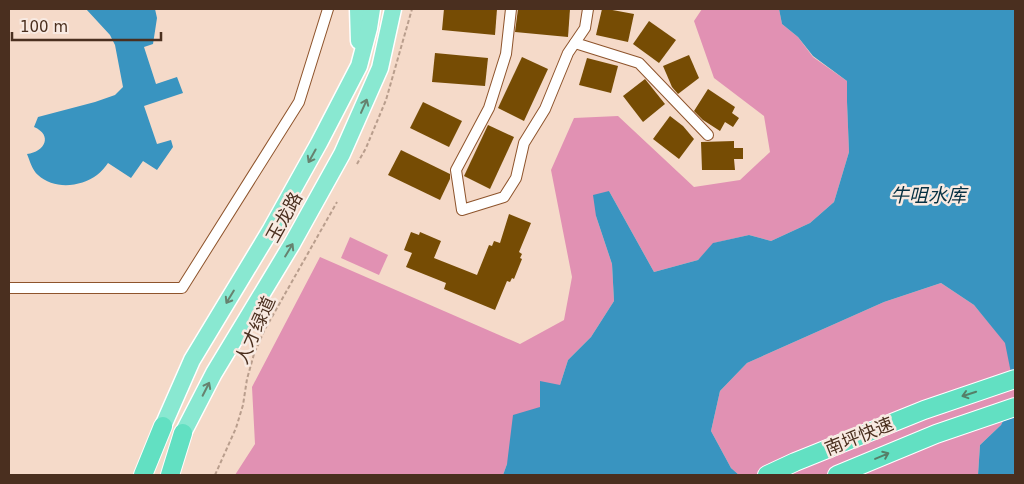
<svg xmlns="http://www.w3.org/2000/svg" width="1024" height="484" viewBox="0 0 1024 484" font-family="'DejaVu Sans','Noto Sans SC',sans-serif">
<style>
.green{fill:#e191b3}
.water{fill:#3994c0}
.building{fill:#764c04}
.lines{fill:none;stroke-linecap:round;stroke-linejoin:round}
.minor-casing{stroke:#8e542c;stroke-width:12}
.primary-casing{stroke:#fff;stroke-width:19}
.trunk-casing{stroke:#fff;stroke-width:20}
.path{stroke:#b99e8d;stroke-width:2;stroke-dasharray:4 2.5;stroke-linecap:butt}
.minor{stroke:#fff;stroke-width:10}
.primary{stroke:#89e8d1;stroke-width:16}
.trunk{stroke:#62e0c2;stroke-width:18}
.oneway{stroke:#66826f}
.oneway2{stroke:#557f68}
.labels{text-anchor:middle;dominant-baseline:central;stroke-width:5;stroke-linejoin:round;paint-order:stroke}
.street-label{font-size:18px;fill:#4a2f1f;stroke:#f8eae2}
.water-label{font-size:19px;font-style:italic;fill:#063042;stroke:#f8eae2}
</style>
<rect width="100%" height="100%" fill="#f5dac9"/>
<g class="green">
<path d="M702,9H779L782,24L798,37L813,57L847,81V102L849,152L834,202L810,223L771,241L749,235L714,243L698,260L654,272L609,191L596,216L612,264L614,301L591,337L568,360L560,385L540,407L507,464L503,475H235L255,444L252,387L320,257L520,344L564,320L572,277L551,170L574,118L618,116L694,187L740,180L770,152L764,116L714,78L694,21Z"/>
<path d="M350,237L388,255L379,275L341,258Z"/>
<path d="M941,283L974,305L1006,343L1015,393V397L1001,425L980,445L978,475H739L731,468L711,431L720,391L747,363L884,302Z"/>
</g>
<g class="water">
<path d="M86,9H155L157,18L153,44L144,47L156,84L177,77L183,93L144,106L157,144L171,140L173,147L157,170L143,161L131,178L108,163C105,167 101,172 97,175C81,187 54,190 38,175C32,170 30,161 27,154C45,152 53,135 34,127L38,117L95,102L115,95L123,87L115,45L110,35Z"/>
<path d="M779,9H1015V393L1005,343L974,305L941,283L884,302L747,363L720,391L711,431L731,468L739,475H503L507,464L513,415L540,407V381L560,385L568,360L591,337L614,301L612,264L596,216L593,195L609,191L654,272L698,260L713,243L749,235L771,241L810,223L834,202L849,152L847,102V81L813,56L798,37L782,24Z"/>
<path d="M1015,397V473L1012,475H978L980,445L1001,425Z"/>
</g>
<g class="building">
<path d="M444,9H497L495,35L442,30Z"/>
<path d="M518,9H570L568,37L515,32Z"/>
<path d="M602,9H607L634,14L628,42L596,35Z"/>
<path d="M649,21L676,40L659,63L633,44Z"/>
<path d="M435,53L488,58L485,86L432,82Z"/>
<path d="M689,55L699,78L678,94L672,87L663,66Z"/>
<path d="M522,57L548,69L524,121L498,108Z"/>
<path d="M587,58L618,66L611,93L579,85Z"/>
<path d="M645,79L665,104L643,122L623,96Z"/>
<path d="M708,89L735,107L732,113L739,118L733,127L725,122L720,131L703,120L694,111Z"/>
<path d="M423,102L462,121L449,147L410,128Z"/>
<path d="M670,116L683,126L694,139L679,159L653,139Z"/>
<path d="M488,125L514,137L490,189L464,176Z"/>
<path d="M734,141V148H743V159H734L735,170H702L701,142Z"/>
<path d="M401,150L450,174V179L440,200L388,175Z"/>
<path d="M509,214L531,223L519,252L522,254L520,258L522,259L514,279L512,278L510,282L507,281L495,310L444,289L446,283L406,267L412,253L404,250L411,232L419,235L420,232L441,241L434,258L477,275L489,245L492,246L494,241L500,243Z"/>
</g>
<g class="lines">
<defs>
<g id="minor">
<path d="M511,9L506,54L489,108L456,170L462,210L504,197L516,178L524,143L545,109L568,53L585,28L588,9"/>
<path d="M575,43L639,63L708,135"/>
<path d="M9,288H182L299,102L328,9"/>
</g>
<g id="primary">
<path d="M358,9L359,41"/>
<path d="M163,426L192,360L270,231L319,143L359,66L369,28L372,9"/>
<path d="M183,433L214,373L292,244L342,154L380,68L393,9"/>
</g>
<g id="trunk">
<path d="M143,475L163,426"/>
<path d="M170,475L183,433"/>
<path d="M767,475L795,462L924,410L1015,379"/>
<path d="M837,475L936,434L1015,407"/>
</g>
</defs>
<use href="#minor" class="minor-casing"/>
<use href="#primary" class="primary-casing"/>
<use href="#trunk" class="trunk-casing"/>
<g class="path">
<path d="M357,164L366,148L386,100L412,9"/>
<path d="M215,475L236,428L243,405L247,379L254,354L264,331L337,202"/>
</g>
<use href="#minor" class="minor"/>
<use href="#primary" class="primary"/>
<use href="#trunk" class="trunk"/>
</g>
<defs><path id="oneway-shaft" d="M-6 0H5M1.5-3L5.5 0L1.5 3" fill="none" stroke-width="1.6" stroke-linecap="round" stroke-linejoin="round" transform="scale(1.25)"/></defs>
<g class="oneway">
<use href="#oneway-shaft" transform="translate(364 106) rotate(-66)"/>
<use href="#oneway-shaft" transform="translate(312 156) rotate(119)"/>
<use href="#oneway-shaft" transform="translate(289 250) rotate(-59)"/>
<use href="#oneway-shaft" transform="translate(230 297) rotate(121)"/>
<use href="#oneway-shaft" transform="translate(206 389) rotate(-63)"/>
</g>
<g class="oneway2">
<use href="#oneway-shaft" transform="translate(969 394) rotate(162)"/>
<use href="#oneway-shaft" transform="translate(882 456) rotate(-23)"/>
</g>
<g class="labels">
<g class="street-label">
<text transform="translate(284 217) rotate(-61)">玉龙路</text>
<text transform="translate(255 330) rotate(-66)">人才绿道</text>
<text transform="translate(859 436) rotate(-22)">南坪快速</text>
</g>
<g class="water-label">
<text x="928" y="195">牛咀水库</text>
</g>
</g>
<rect width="1024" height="484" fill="none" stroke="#4a2f1f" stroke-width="20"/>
<path d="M12 32v8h149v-8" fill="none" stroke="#4a2f1f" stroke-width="2.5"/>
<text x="20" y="32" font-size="15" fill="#4a2f1f" stroke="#f8eae2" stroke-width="4" paint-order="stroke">100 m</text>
</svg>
